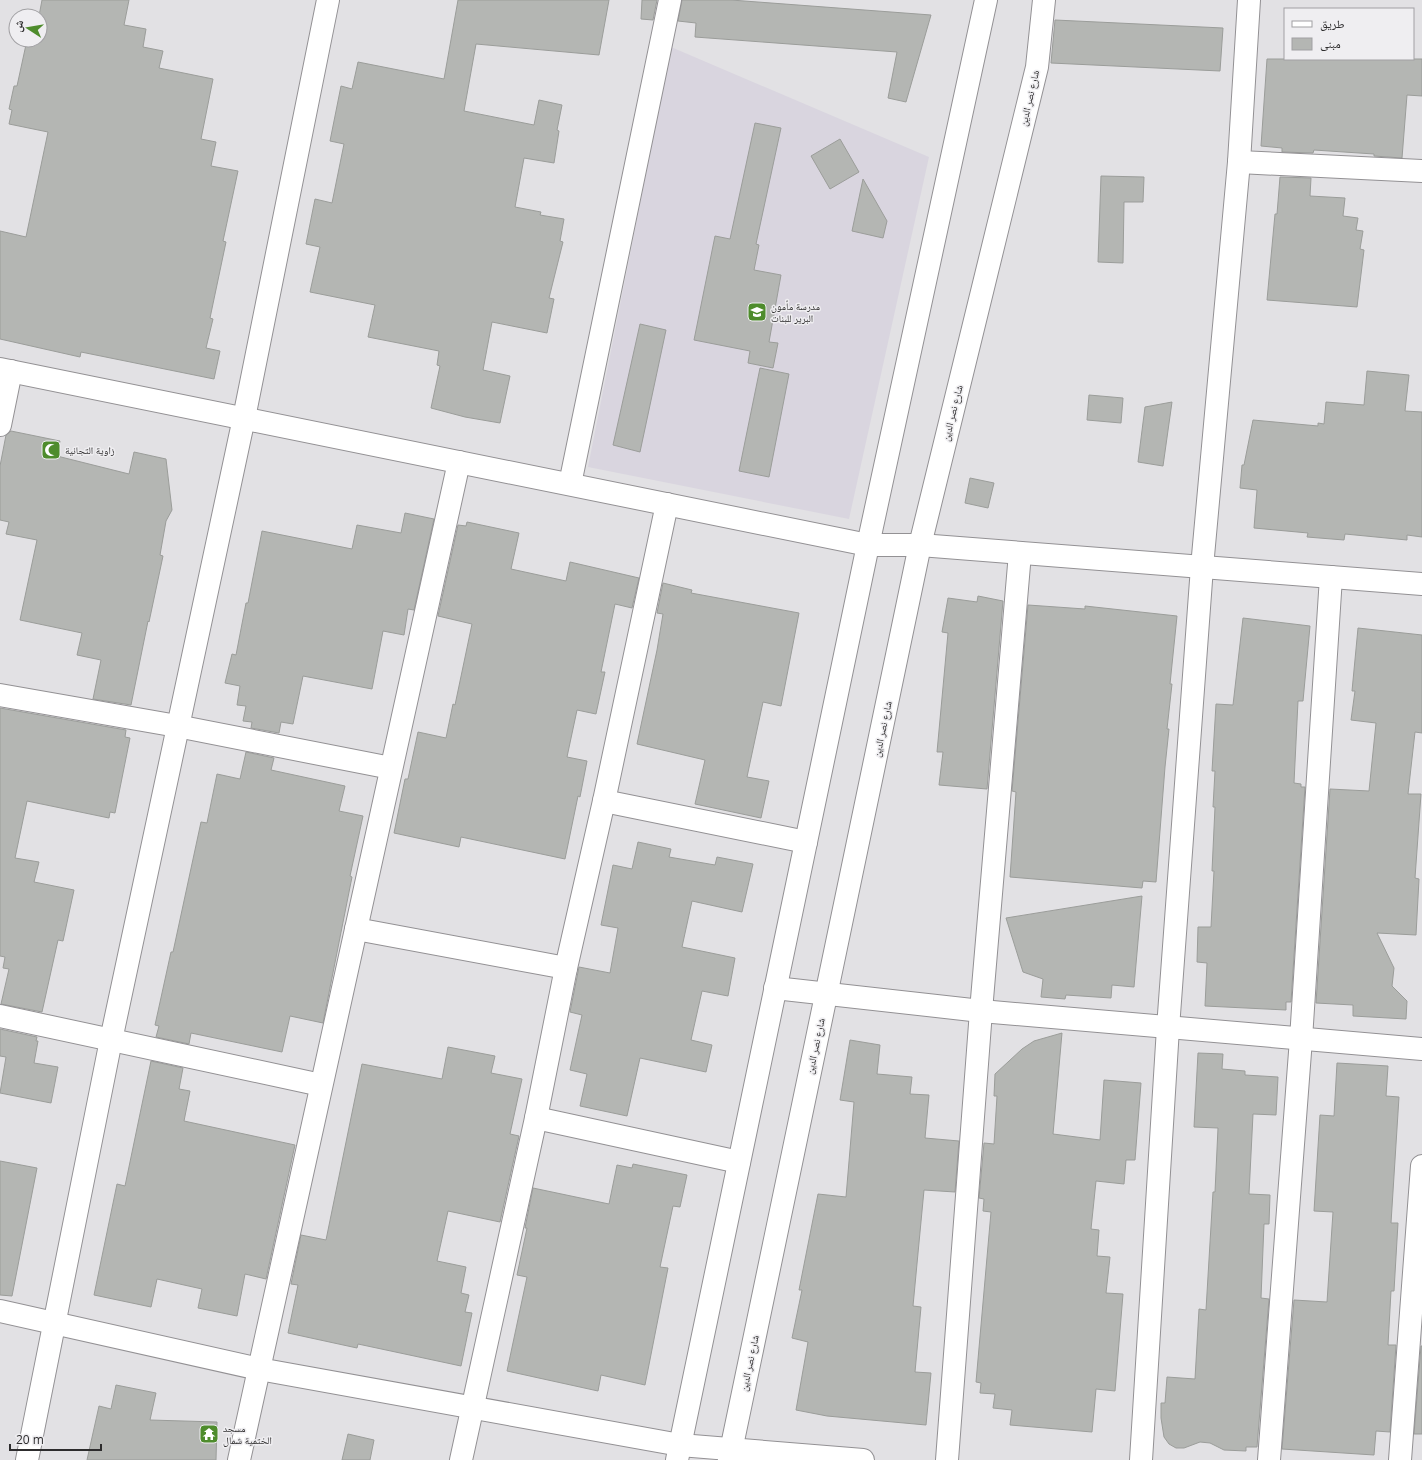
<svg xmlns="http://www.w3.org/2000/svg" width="1422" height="1460" viewBox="0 0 1422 1460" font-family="'Open Sans','Noto Naskh Arabic',sans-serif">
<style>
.built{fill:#d9d5df}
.building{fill:#b4b6b3;stroke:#9b9d9a}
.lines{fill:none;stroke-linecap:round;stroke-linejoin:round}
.minor-casing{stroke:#939194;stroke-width:24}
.minor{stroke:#fff;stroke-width:22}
.labels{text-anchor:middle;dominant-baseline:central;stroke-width:3;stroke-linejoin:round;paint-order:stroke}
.street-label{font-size:10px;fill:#2d2c2d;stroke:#efeef1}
.poi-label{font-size:10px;fill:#2d2c2d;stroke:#efeef1;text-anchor:start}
</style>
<rect width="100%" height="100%" fill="#e2e1e4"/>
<path class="built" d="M671,47L929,157L849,519L588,467Z"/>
<g class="building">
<path d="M42,0H129L124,25L146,29L143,47L163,51L159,68L213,79L201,139L216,142L211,166L238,171L223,241L226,242L210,318L213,319L206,348L220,351L214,379L81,352L80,357L0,339V231L26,237L48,132L9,124L12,110L9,109L14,86H17L27,40H40V16H39Z"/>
<path d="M458,0H609L599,55L476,44L464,111L534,125L539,100L562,105L557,130L559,131L554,163L524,158L515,207L541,212L540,215L564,219L560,241L563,242L549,298L554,299L547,333L492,322L483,370L510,376L500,423L465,417L431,408L440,366L437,365L439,351L368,337L375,305L310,292L320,247L306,244L315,199L332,203L344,144L330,141L341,86L352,89L358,62L444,79Z"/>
<path d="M642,0H657L653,20L641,19Z"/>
<path d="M682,0H731L931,15L906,102L888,98L897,52L695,37L696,23L678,21Z"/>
<path d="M1055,20L1223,28L1220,71L1051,63Z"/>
<path d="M1267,59H1422V96L1407,95L1402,158L1374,156V154L1314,150L1313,153L1282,152V148L1261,146Z"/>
<path d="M755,123L781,128L756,244L759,245L754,270L781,275L769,342L778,343L773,368L748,363L750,351L694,340L715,236L730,239Z"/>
<path d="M840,139L859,172L830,189L811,156Z"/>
<path d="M1101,176L1144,177L1143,202H1124L1123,263L1098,262Z"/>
<path d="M1280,177L1311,178L1310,196L1345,198L1343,216L1358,218L1356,230L1363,231L1360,249L1364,250L1357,307L1267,300L1275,214H1277Z"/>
<path d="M863,179L887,221L883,238L852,231Z"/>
<path d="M640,324L666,330L640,452L613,445Z"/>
<path d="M760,368L789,374L769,477L739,471Z"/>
<path d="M1367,371L1409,375L1405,411L1422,412V537L1407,535V540L1345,534L1344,540L1307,537L1308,533L1254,528L1257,490L1240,488L1242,465H1244L1253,420L1318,426V423L1324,424L1326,402L1364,405Z"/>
<path d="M1089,395L1123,398L1121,423L1087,420Z"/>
<path d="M1172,402L1163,466L1138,462L1145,407Z"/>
<path d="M11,431L60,441L57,456L129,474L134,452L166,459L172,510L166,521L160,555L163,556L149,622L148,621L131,705L93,699L101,660L77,655L82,633L20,620L37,540L6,534L9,522L0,520V466L6,435Z"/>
<path d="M970,478L994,483L988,508L965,503Z"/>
<path d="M405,513L434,519L414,610L408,609L404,635L383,631L372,689L303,676L293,724L281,722L279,733L251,728L252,722L243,721L246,706L237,705L240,686L225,683L232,654L236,655L246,603H248L262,531L352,549L357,525L401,533Z"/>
<path d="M467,522L519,533L511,569L566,581L570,562L639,578L632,608L615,604L601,672H605L596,714L577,710L567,757L587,761L580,797L578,796L565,859L461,837L459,847L394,833L405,779H408L418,732L446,738L453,704L455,705L472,624L438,616L458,525L466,526Z"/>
<path d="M663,583L692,590L691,593L799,613L781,706L763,702L747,777L769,781L761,818L695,804L705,760L637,744L657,650L663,614L657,613Z"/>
<path d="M978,596L1003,601L987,789L939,785L943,752H937L948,633L942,632L948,598L977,602Z"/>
<path d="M1028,605L1085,609V606L1177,616L1170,684H1172L1167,729H1169L1165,767L1156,882L1143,881L1142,888L1010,877L1016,792L1012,791Z"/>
<path d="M1243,618L1310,626L1303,701H1298L1294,783L1301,784V787H1305L1291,1002H1286V1010L1205,1006L1207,963L1197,962L1198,927H1211L1214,871H1212L1215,807H1213L1215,771H1212L1216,704L1233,705Z"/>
<path d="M1358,628L1422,635V733L1415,732L1408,794H1421L1415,878L1419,879L1416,935L1377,933L1394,968L1392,986L1407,1001L1406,1019L1353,1016V1005L1316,1003L1330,789L1369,791L1376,723L1351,720L1355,691H1352Z"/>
<path d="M0,708L126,730L125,737L130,738L115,813L110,812L109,818L27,801L15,858L39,862L34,882L74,890L63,941L58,940L42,1012L1,1004L9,969L3,968L5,957L0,956Z"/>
<path d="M246,752L274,758L271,770L345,786L339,811L363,816L350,876L352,877L323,1023L290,1016L282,1052L191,1033L189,1044L156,1037L159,1026L155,1025L171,952H173L201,822L207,823L217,774L240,779Z"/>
<path d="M638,842L671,849L669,857L715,865L717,857L753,864L742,912L692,901L682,947L735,958L728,996L702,991L691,1040L712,1045L706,1072L640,1058L627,1116L580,1106L587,1074L570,1070L582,1015L570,1012L579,967L610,973L618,928L601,925L613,865L632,869Z"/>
<path d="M1142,896L1134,987L1112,985L1111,998L1066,995L1065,999L1041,997L1043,979L1023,972L1006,918Z"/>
<path d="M0,1029L37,1037L36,1041H38L34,1063L58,1067L51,1103L0,1093L6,1057L0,1056Z"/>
<path d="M1062,1033L1053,1134L1100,1140L1104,1080L1141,1083L1135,1160H1126L1124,1184L1096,1181L1091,1229L1099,1230L1097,1256L1110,1257L1106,1293L1123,1294L1115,1391L1096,1389L1092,1432L1010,1425L1012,1410L993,1408L995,1394L980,1393L981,1383L976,1382L991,1212L983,1211L984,1199L979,1198L984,1143L994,1144L997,1096H994L995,1074L1022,1049L1034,1041Z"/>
<path d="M850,1040L880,1045L877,1074L912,1077L910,1094L929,1095L925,1138L959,1141L955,1192L924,1190L913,1306L921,1307L915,1372L931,1373L926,1425L827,1416L796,1410L808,1342L792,1338L802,1290H799L818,1194L846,1197L854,1102L840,1100Z"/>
<path d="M448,1047L495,1056L491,1073L522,1079L510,1134L519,1136L500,1222L448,1211L437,1261L466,1267L461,1293L469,1295L465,1312L472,1313L461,1366L358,1344L357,1348L288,1333L298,1285L291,1284L301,1235L326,1240L362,1064L442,1079Z"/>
<path d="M1198,1053L1223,1054L1222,1069L1245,1071V1075L1278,1077L1276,1115L1253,1114L1249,1194L1270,1195L1269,1224H1264L1261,1298L1269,1299L1257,1447H1246V1451L1224,1450L1210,1443L1200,1442L1184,1448H1176L1169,1444L1164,1437L1161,1418V1403H1165L1167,1377L1195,1379L1199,1309L1206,1310L1212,1209L1213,1192H1215L1218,1128L1194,1127Z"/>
<path d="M151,1061L183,1068L179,1089L190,1091L184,1121L295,1145L266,1279L245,1274L237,1316L198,1308L202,1289L157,1279L151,1307L94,1295L117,1184L125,1186Z"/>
<path d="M1337,1063L1388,1066L1386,1096L1399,1097L1391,1223H1398L1394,1291H1391L1388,1345H1396L1390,1432L1376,1431L1374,1455L1282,1449L1294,1300L1327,1302L1333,1212L1314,1211L1320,1115L1334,1116Z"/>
<path d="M0,1161L37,1168L12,1296L0,1295Z"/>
<path d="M633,1164L687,1175L680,1207L673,1206L660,1267L668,1268L645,1385L601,1375L598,1391L507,1371L527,1277L517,1275L527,1228H525L533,1188L609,1204L617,1165L632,1168Z"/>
<path d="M1421,1346H1422V1434H1414Z"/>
<path d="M116,1385L156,1393L150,1420L217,1422L216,1460H87L99,1406L111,1409Z"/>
<path d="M348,1434L374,1440L370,1460H342Z"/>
</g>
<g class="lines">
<defs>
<g id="minor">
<path d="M1239,162L1422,171"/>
<path d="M0,369L868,545H920L1422,584"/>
<path d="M0,425L11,371"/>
<path d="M570,484L670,0"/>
<path d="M0,695L177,726L391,768"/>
<path d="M604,801L806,842"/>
<path d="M356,929L566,968"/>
<path d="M775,988L981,1011L1422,1049"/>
<path d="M0,1016L321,1085"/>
<path d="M536,1118L739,1162"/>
<path d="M0,1311L259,1369L680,1445L863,1460"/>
<path d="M27,1460L111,1040L244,418L328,0"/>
<path d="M239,1460L459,462"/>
<path d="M461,1460L536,1118L566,968L604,801L667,504"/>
<path d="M677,1460L868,545L986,0"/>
<path d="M729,1460L920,545L1037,67L1044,0"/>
<path d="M947,1460L981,1011L1020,553"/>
<path d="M1141,1460L1168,1028L1202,567L1239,162L1249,0"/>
<path d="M1269,1460L1301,1039L1331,577"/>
<path d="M1400,1460L1422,1166"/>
</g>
</defs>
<use href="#minor" class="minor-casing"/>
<use href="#minor" class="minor"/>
</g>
<defs>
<symbol id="school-square" viewBox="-11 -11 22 22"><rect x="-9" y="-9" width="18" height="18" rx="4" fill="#4e8c2c" stroke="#efeef1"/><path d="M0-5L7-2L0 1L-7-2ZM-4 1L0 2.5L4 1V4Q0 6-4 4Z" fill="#fff"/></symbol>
<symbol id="mosque-square" viewBox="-11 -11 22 22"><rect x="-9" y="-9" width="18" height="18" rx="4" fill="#4e8c2c" stroke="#efeef1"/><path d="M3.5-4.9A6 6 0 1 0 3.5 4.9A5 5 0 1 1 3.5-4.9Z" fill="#fff"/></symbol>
<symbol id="temple-square" viewBox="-11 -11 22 22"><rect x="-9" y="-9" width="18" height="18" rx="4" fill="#4e8c2c" stroke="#efeef1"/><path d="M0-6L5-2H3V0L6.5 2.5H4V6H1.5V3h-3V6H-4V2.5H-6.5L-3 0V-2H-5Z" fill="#fff"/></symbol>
</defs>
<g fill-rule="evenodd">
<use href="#school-square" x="746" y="301" width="22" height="22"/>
<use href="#mosque-square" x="40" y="439" width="22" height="22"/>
<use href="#temple-square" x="198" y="1423" width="22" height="22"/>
</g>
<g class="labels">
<g class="street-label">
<text transform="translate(1029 98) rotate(-77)">شارع نصر الدين</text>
<text transform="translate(952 413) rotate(-76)">شارع نصر الدين</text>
<text transform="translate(882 729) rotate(-78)">شارع نصر الدين</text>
<text transform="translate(815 1046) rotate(-78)">شارع نصر الدين</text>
<text transform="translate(749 1363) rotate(-78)">شارع نصر الدين</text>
</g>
<g class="poi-label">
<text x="771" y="306">مدرسة مأمون<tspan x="771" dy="12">البرير للبنات</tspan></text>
<text x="65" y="450">زاوية التجانية</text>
<text x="223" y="1428">مسجد<tspan x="223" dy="12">الختمية شمال</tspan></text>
</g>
</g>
<rect x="1284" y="8" width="130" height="52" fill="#efeef1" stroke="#a1a0a3"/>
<rect x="1292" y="21" width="20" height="6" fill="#ffffff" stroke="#a1a0a3"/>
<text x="1320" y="28" font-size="12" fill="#2d2c2d">طريق</text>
<rect x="1292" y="38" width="20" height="12" fill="#b4b6b3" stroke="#a1a0a3"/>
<text x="1320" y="48" font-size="12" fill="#2d2c2d">مبنى</text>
<g transform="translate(28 28) rotate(282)"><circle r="19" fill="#efeef1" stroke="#a1a0a3"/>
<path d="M0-3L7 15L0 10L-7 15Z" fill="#4e8c2c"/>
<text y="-6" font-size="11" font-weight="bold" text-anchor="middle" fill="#2d2c2d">ش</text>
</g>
<path d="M10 1444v6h91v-6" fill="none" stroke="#2d2c2d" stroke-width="2"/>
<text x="16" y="1444" font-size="12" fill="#2d2c2d" stroke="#efeef1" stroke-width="3" paint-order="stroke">20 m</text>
</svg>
